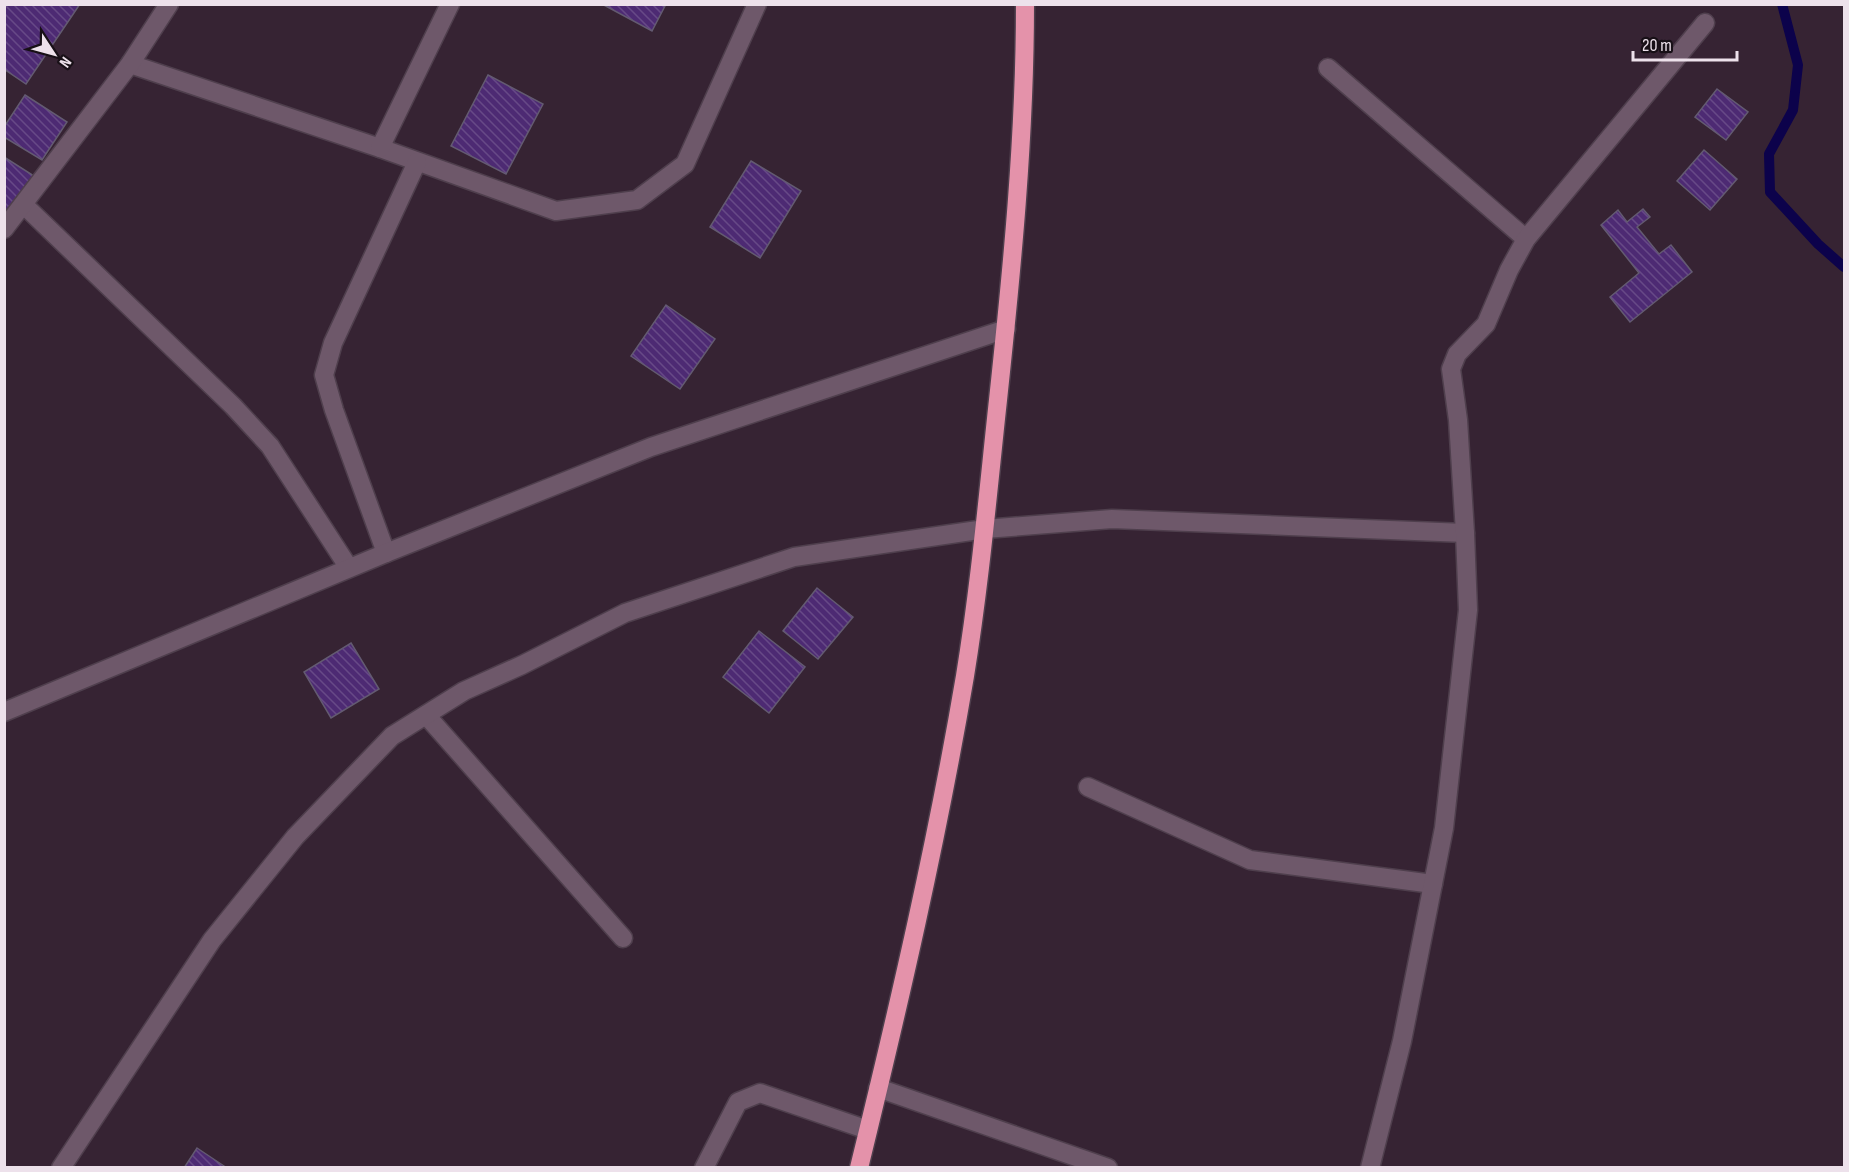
<svg xmlns="http://www.w3.org/2000/svg" width="1849" height="1172" viewBox="0 0 1849 1172" font-family="'Sofia Sans Condensed',sans-serif">
<style>
.lines{fill:none;stroke-linecap:round;stroke-linejoin:round}
.stream{stroke:#0c024b;stroke-width:10}
.building{fill:url(#building-back-hatch);stroke:#635a71;stroke-width:1.5}
.minor-casing{stroke:#4f3f4d;stroke-width:21}
.highway-casing{stroke:#4f3f4d;stroke-width:21}
.minor{stroke:#6e586a;stroke-width:18}
.highway{stroke:#e492aa;stroke-width:18}
</style>
<defs>
<pattern id="building-back-hatch" width="6" height="6" patternUnits="userSpaceOnUse" patternTransform="scale(1.5)"><rect width="6" height="6" fill="#4d2a73"/><path d="M-1 5l2 2M0 0l6 6M5-1l2 2" fill="none" stroke="#674987"/></pattern>
</defs>
<rect width="100%" height="100%" fill="#362333"/>
<g class="lines">
<path class="stream" d="M1782,4L1798,65L1793,110L1769,154L1770,192L1818,244L1844,267"/>
</g>
<g class="building">
<path d="M5,4H80L26,84L4,69Z"/>
<path d="M602,4H666L652,31Z"/>
<path d="M488,75L543,104L506,174L451,146Z"/>
<path d="M1717,89L1748,112L1726,140L1695,117Z"/>
<path d="M25,95L67,122L42,160L4,137V127Z"/>
<path d="M1704,150L1737,179L1710,210L1677,181Z"/>
<path d="M4,157L34,176L9,215L4,212Z"/>
<path d="M751,161L801,191L760,258L710,227Z"/>
<path d="M1643,209L1650,217L1637,227L1659,254L1671,245L1692,272L1630,322L1610,297L1639,273L1601,225L1618,210L1627,222Z"/>
<path d="M666,305L715,339L680,389L631,356Z"/>
<path d="M817,588L853,617L818,659L783,631Z"/>
<path d="M759,631L805,667L769,713L723,677Z"/>
<path d="M351,643L379,689L331,718L304,672Z"/>
<path d="M197,1148L224,1166L222,1168H184Z"/>
</g>
<g class="lines">
<defs>
<g id="minor">
<path d="M130,64L380,148L556,211L637,200L685,164L757,4"/>
<path d="M1328,68L1526,239"/>
<path d="M380,148L450,4"/>
<path d="M24,205L233,406L270,446L349,568"/>
<path d="M4,229L130,64L169,4"/>
<path d="M386,553L334,410L324,375L333,343L417,162"/>
<path d="M4,712L386,553L651,447L1006,329"/>
<path d="M426,715L623,938"/>
<path d="M1088,787L1250,860L1433,884"/>
<path d="M878,1088L1108,1168"/>
<path d="M61,1168L212,940L295,837L392,736L464,691L522,665L625,613L794,557L985,529L1112,519L1465,533"/>
<path d="M704,1168L738,1102L760,1093L868,1130"/>
<path d="M1370,1168L1402,1041L1444,828L1468,610L1465,533L1458,420L1451,369L1457,354L1486,324L1509,270L1526,239L1705,23"/>
</g>
<path id="highway" d="M859,1168C899,1005 937,841 965,676C980,584 988,492 998,400C1012,269 1025,137 1025,4"/>
</defs>
<use href="#minor" class="minor-casing"/>
<use href="#highway" class="highway-casing"/>
<use href="#minor" class="minor"/>
<use href="#highway" class="highway"/>
</g>
<rect width="1849" height="1172" fill="none" stroke="#ede1eb" stroke-width="12"/>
<g transform="translate(54 54) rotate(126)" stroke="#181017" stroke-width="4.5" paint-order="stroke">
<path d="M0-4.5L10 22L0 15L-10 22Z" fill="#ede1eb"/>
<text y="-9" font-size="16" font-weight="bold" text-anchor="middle" fill="#ede1eb">N</text>
</g>
<path d="M1633 51v9h104v-9" fill="none" stroke="#ede1eb" stroke-width="3"/>
<text x="1642" y="51" font-size="18" fill="#ede1eb" stroke="#181017" stroke-width="4.5" paint-order="stroke">20 m</text>
</svg>
